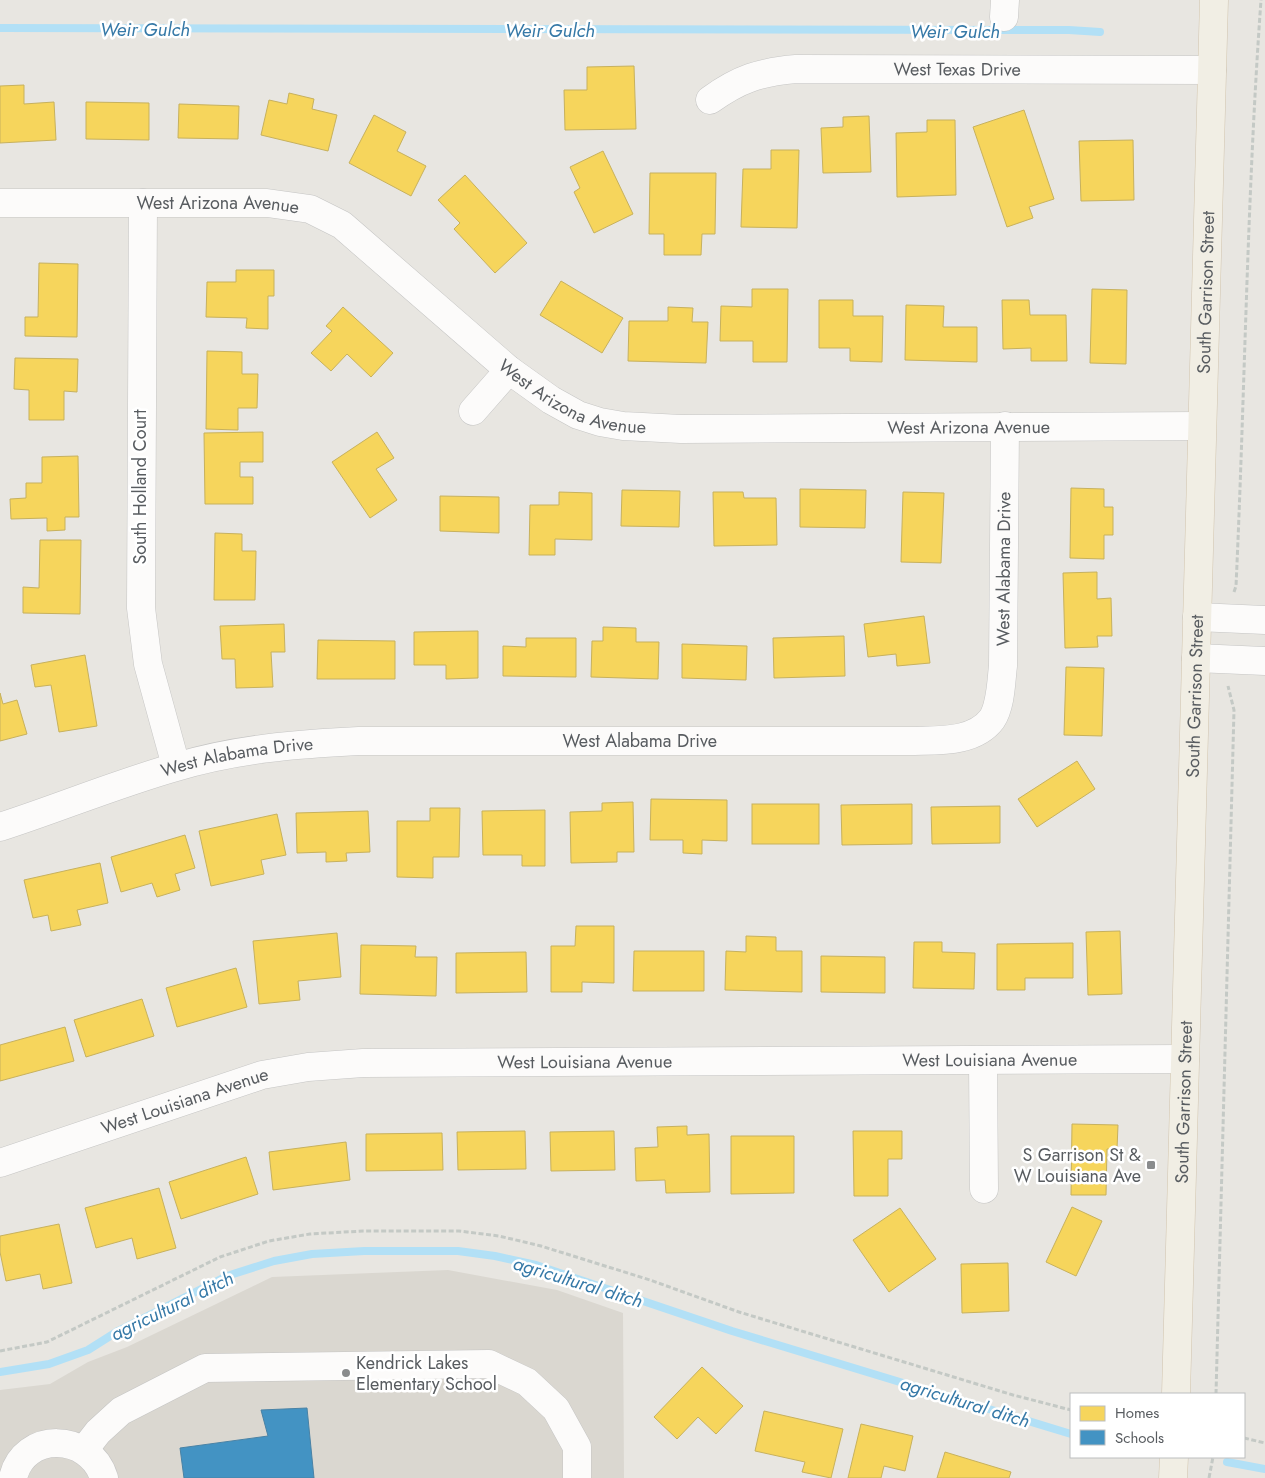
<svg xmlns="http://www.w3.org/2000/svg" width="1265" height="1478" viewBox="0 0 1265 1478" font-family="Jost,sans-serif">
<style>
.education{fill:#dad7d0}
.homes{fill:#f6d55c;stroke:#c7b15d}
.schools{fill:#4393c3;stroke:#4982a5}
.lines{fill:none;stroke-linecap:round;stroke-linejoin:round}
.stream{stroke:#b2e0f6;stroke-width:8}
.minor-casing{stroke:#c5c5c4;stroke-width:29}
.major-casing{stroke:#d1c4ae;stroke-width:29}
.path{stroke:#c4c9c5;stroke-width:3;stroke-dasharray:5 2.5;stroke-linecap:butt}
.minor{stroke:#fcfbfa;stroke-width:28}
.major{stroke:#f1eee4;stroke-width:28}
.poi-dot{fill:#8a8c8d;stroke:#fff;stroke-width:2}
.labels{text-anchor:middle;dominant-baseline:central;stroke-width:5;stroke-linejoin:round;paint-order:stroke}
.street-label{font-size:18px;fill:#585c60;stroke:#fff}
.poi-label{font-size:18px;fill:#585c60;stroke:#fff;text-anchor:end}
.water-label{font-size:19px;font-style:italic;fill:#3679a7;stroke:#fff}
</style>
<rect width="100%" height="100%" fill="#e8e6e1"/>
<path class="education" d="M448,1270L557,1290L623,1313L624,1478H0V1390L50,1384L88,1362L127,1347L272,1277Z"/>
<g class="homes">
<path d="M634,66L636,129L565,130L564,90H587V67Z"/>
<path d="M24,85V104L54,102L56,140L0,143V86Z"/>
<path d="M289,93L314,99L312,109L337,115L328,151L261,135L269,100L287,104Z"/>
<path d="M86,102L149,103V140L86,139Z"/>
<path d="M179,104L239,106L238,139L178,138Z"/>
<path d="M1024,110L1054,199L1029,207L1033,218L1007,227L973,127Z"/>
<path d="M374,115L406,132L397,151L426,166L411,196L349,163Z"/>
<path d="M869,116L871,172L823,173L821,128L843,127V117Z"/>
<path d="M927,120H955L956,195L897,197L896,133L927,132Z"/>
<path d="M1133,140L1134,200L1081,201L1079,141Z"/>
<path d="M771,150H799L797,228L741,227L743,169H771Z"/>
<path d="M603,151L633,214L594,233L574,192L580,188L570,167Z"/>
<path d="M650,173H716L715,234H702L701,255H664V234H649Z"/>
<path d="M465,175L527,243L495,273L454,229L460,223L438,200Z"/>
<path d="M39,263L78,264L77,337L25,336V317H38Z"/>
<path d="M236,270H274V296H268V329L246,328L247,318L206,317L207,282H236Z"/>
<path d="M561,281L623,318L602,353L540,315Z"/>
<path d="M752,289H788L787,362H753V341H720L721,306L752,307Z"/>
<path d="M1092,289L1127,290L1126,364L1090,363Z"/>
<path d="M819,300H853V316H883L882,362L850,361V348H819Z"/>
<path d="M1002,300H1029L1030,315H1066L1067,361H1031V348L1003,349Z"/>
<path d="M906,305L944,306L943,327H977V362L905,360Z"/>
<path d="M343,307L393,353L371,377L347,354L331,371L311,353L332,331L326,326Z"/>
<path d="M668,307L693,308L692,322H708L706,363L628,361L629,321H668Z"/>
<path d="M207,351L242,352V374H258L257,408H238V430L206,429Z"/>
<path d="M15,358L78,359L77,392L64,391V420H29V390L14,389Z"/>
<path d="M263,432V462H240V477H253V504H205L204,433Z"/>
<path d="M377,432L394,458L376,469L397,500L370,518L332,462Z"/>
<path d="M78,456L79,517H65V530L47,531V518L11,519L10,499L26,498V483H42V457Z"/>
<path d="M1071,488L1104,489V507H1113V535H1104V559L1070,558Z"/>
<path d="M800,489L866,490L865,528L800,527Z"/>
<path d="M622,490L680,491L679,527L621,526Z"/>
<path d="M559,492L592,493V540L555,539V555H529L530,505H559Z"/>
<path d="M713,492H743L744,498H776L777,545L714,546Z"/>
<path d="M903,492L944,493L941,563L901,562Z"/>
<path d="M440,496L499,497V533L440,531Z"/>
<path d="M215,533L242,534V551H256L255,600H214Z"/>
<path d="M40,540H81L80,614L23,613V587L39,588Z"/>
<path d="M1097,572V599L1111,598L1112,636H1097L1098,647L1065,648L1063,573Z"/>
<path d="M924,616L930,663L897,666L896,654L868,657L864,624Z"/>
<path d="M284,624L285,652H271L273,687L236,688L235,659H222L220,626Z"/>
<path d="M603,627L636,628V642H659L658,679L591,677L592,641H603Z"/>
<path d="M478,631V678L446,679V665H414V632Z"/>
<path d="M844,636L845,676L774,678L773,638Z"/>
<path d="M526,638H576V677L503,676V646L526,647Z"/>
<path d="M318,640L395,641V679H317Z"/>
<path d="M682,644L747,646L746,680L682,678Z"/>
<path d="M85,655L97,726L59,732L51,685L35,687L31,665Z"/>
<path d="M1066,667L1104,668L1102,736L1064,735Z"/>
<path d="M0,693L3,704L17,700L27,734L0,741Z"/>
<path d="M1077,761L1095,789L1037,827L1018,799Z"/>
<path d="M651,799L727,800V841L702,840V854L683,853V840H650Z"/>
<path d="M633,802L634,852H617V862L571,863L570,812L602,811V803Z"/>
<rect x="752" y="804" width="67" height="40"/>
<path d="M912,804V844L842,845L841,805Z"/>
<path d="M1000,806V843L932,844L931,807Z"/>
<path d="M430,808H460L459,857H433V878L397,877V821H430Z"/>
<path d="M545,810V866H522V855H483L482,811Z"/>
<path d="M368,811L370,852L346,853L347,861L326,862V852L297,853L296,813Z"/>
<path d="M277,814L286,855L261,860L264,874L211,886L199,831Z"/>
<path d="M185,835L195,868L175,874L180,890L157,897L152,883L121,892L111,857Z"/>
<path d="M100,863L108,903L77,910L81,925L51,931L48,915L33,918L24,880Z"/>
<path d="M576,926H614V983L582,982V992H551V946H575Z"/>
<path d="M1120,931L1122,994L1088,995L1086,932Z"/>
<path d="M337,933L341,977L298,981L300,1000L259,1004L253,941Z"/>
<path d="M746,936L776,937V951H802V992L725,990L726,951L746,952Z"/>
<path d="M914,942H942V952L975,953L974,989L913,988Z"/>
<path d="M1073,943V978H1025V990H997V944Z"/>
<path d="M361,945L416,946L415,957H437L436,996L360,994Z"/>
<path d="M634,951H704V991H633Z"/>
<path d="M526,952L527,992L456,993V953Z"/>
<path d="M821,956L885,957V993L821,992Z"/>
<path d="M236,968L247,1007L177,1027L166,988Z"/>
<path d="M142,999L154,1036L86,1057L74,1020Z"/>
<path d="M65,1027L74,1061L0,1081V1045Z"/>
<path d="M1072,1124L1118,1125L1117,1149H1107L1106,1195H1071Z"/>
<path d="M687,1126V1135L709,1134L710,1192L666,1193L665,1180L636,1181L635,1148L658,1147L657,1127Z"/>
<path d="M525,1131L526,1169L458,1170L457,1132Z"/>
<path d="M614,1131L615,1170L551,1171L550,1132Z"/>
<path d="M853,1131H902V1159H888V1196H854Z"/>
<path d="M442,1133L443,1170L366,1171V1134Z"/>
<path d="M731,1136H794V1193L731,1194Z"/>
<path d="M346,1142L350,1180L273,1190L269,1152Z"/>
<path d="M246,1157L258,1194L181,1219L169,1182Z"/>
<path d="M159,1188L176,1248L137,1259L132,1238L96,1248L85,1208Z"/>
<path d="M1072,1207L1102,1221L1076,1276L1046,1262Z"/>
<path d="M900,1208L936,1259L889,1292L853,1240Z"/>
<path d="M59,1224L72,1283L43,1289L40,1274L6,1281L0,1252V1236Z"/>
<path d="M1008,1263L1009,1311L962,1313L961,1264Z"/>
<path d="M702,1367L743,1406L716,1434L698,1417L677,1439L654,1417Z"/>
<path d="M764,1411L843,1429L831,1478L802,1472L805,1462L755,1451Z"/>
<path d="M861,1424L913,1436L905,1471L884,1466L881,1478H848Z"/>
<path d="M945,1452L1011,1472L1009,1478H937Z"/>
</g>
<path class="schools" d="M307,1408L314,1478H184L180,1448L268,1436L261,1410Z"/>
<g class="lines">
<g class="stream">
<path d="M0,28L1069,30L1100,32"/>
<path d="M0,1372L49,1364L88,1350L118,1331L227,1276L274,1261L312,1254L364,1251H458L495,1256L536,1265L732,1331L1071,1434"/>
<path d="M1227,1462L1265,1469"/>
</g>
<defs>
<g id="minor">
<path d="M1004,17L1005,0"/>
<path id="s1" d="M710,100C739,79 760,72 796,69L1212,70"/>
<path id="s2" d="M0,203H267L310,209L342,225L509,370L551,400L578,415L600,422L623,426L681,429L1201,426"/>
<path d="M143,203L141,608L148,664L176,766"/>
<path d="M473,411L509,370"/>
<path d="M1197,617L1265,620"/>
<path d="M1196,658L1265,661"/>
<path id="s3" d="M0,827C59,808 116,784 176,767C235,749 297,744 359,741H912C938,740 974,743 992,719C1001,705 1001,682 1003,666L1005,426"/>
<path d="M983,1061L984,1189"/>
<path id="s4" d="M0,1163L262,1075L308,1067L363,1063L1185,1059"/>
<path d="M84,1450L98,1432L121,1411L205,1368L489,1364L527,1382L556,1409L577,1447V1478"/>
<path d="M13,1478C23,1431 90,1432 104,1478"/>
</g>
<g id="major">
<path id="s5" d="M1176,1394L1214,0"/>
<path d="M1173,1478L1174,1457"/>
</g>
</defs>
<use href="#minor" class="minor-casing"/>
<use href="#major" class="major-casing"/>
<g class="path">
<path d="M1234,592L1236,586C1245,390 1247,195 1261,0"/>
<path d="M0,1351L47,1342L220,1257L269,1241L310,1234L363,1231H459L499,1236L541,1246L650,1280L739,1312L1013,1395L1071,1410"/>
<path d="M1216,1394L1234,710L1228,686"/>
<path d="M1244,1438L1265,1443"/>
<path d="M1209,1478L1213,1457"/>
</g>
<use href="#minor" class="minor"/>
<use href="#major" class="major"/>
</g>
<g class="poi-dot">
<rect x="1146" y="1160" width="10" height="10" rx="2.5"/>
<circle cx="346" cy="1373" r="5"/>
</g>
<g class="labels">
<g class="street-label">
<text stroke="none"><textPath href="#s1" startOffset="254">West Texas Drive</textPath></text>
<text stroke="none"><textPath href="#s2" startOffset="218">West Arizona Avenue</textPath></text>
<text stroke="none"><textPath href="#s5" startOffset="1102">South Garrison Street</textPath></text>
<text stroke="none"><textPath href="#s2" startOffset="638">West Arizona Avenue</textPath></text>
<text stroke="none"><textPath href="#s2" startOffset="1042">West Arizona Avenue</textPath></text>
<text transform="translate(140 487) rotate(-90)">South Holland Court</text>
<text stroke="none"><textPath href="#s3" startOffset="1162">West Alabama Drive</textPath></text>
<text stroke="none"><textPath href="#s5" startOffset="698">South Garrison Street</textPath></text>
<text stroke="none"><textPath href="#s3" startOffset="652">West Alabama Drive</textPath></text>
<text stroke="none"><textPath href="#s3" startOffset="248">West Alabama Drive</textPath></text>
<text stroke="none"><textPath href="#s4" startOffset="1005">West Louisiana Avenue</textPath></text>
<text stroke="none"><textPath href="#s4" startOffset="600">West Louisiana Avenue</textPath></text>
<text stroke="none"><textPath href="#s4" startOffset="195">West Louisiana Avenue</textPath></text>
<text stroke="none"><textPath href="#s5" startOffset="292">South Garrison Street</textPath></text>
</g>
<g class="poi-label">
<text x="1141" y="1155">S Garrison St &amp;<tspan x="1141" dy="21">W Louisiana Ave</tspan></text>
<text x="356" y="1363" text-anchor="start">Kendrick Lakes<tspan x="356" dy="21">Elementary School</tspan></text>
</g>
<g class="water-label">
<text x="145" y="29">Weir Gulch</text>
<text x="550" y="30">Weir Gulch</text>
<text x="955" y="31">Weir Gulch</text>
<text transform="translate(578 1282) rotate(17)">agricultural ditch</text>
<text transform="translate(172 1306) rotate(-26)">agricultural ditch</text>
<text transform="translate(965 1402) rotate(17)">agricultural ditch</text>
</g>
</g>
<rect x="1070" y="1393" width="175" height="65" fill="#ffffff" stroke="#bcbebf"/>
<rect x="1080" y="1406" width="25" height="15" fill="#f6d55c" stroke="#bcbebf"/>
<text x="1115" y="1418" font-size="15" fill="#585c60">Homes</text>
<rect x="1080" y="1430" width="25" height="15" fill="#4393c3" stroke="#bcbebf"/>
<text x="1115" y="1443" font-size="15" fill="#585c60">Schools</text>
</svg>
